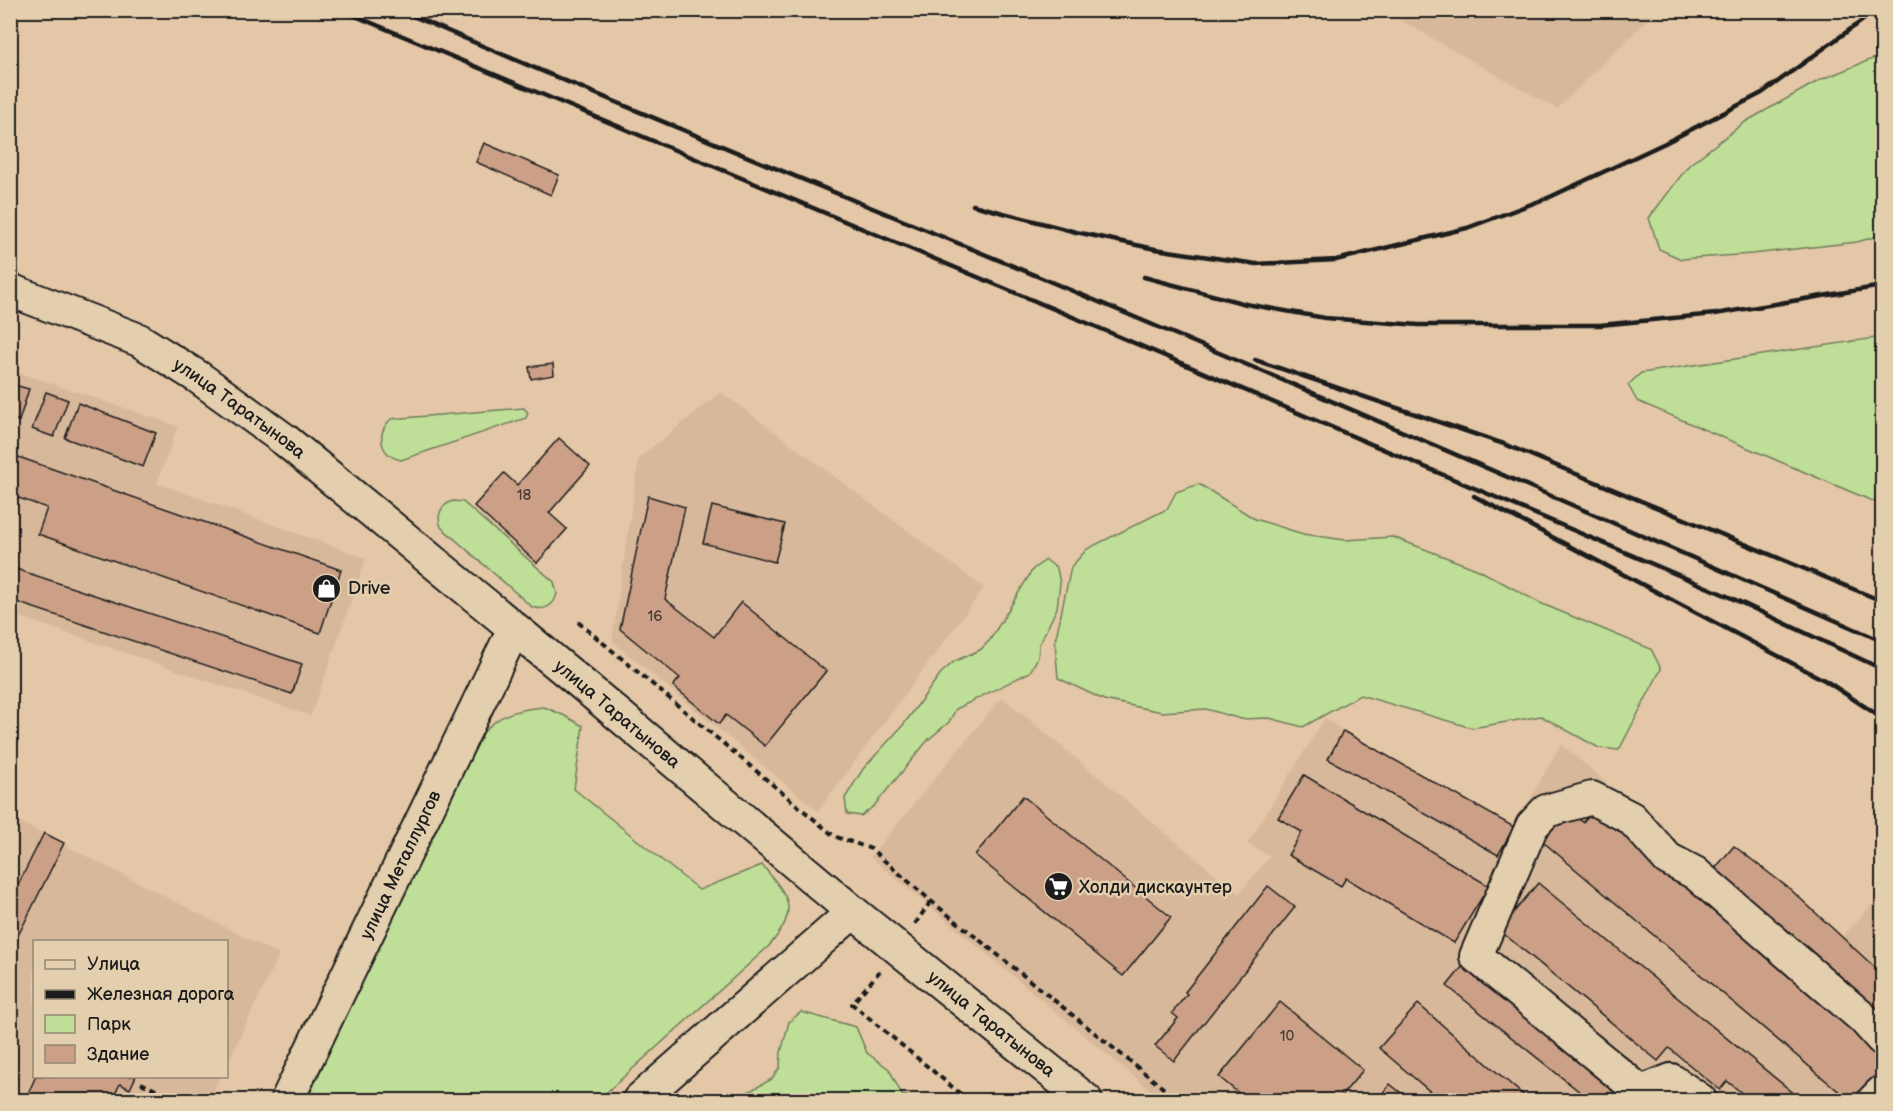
<svg xmlns="http://www.w3.org/2000/svg" width="1893" height="1111" viewBox="0 0 1893 1111" font-family="'Balsamiq Sans',sans-serif">
<style>
.built{fill:#d8b89a}
.green{fill:#bfde97;stroke:#6e7d5a;stroke-width:1.5}
.building{fill:#cba087;stroke:#1c1c1c;stroke-width:1.5}
.lines{fill:none;stroke-linecap:round;stroke-linejoin:round}
.minor-casing{stroke:#1c1c1c;stroke-width:36}
.path{stroke:#1c1c1c;stroke-width:4;stroke-dasharray:6 4.5;stroke-linecap:butt}
.minor{stroke:#e3cead;stroke-width:32}
.rail{stroke:#1c1c1c;stroke-width:4.5}
.labels{text-anchor:middle;dominant-baseline:central;stroke-width:5;stroke-linejoin:round;paint-order:stroke}
.number-label{font-size:15px;fill:#483d37}
.street-label{font-size:18px;fill:#1c1c1c;stroke:#e3cead}
.poi-label{font-size:18px;fill:#1c1c1c;stroke:#e3cead;text-anchor:start}
</style>
<rect width="100%" height="100%" fill="#e4c7a7"/>
<filter id="ink" filterUnits="userSpaceOnUse"><feTurbulence type="fractalNoise" baseFrequency=".0167" numOctaves="2"/><feDisplacementMap in="SourceGraphic" scale="12" xChannelSelector="R" yChannelSelector="G"/><feConvolveMatrix kernelMatrix="1 2 1 2 8 2 1 2 1" color-interpolation-filters="sRGB"/></filter>
<g filter="url(#ink)">
<g class="built">
<path d="M879,11H1139L1123,16Z"/>
<path d="M1384,11H1656L1557,109Z"/>
<path d="M11,370L178,426L157,483L366,558L311,716L11,614Z"/>
<path d="M721,392L984,588L818,811L612,641L639,458Z"/>
<path d="M1002,697L1239,894L1270,856L1247,844L1325,718L1343,731L1514,827L1561,744L1711,872L1734,846L1791,890L1842,937L1882,894V1100H1162L870,857Z"/>
<path d="M10,817L279,955L227,1064L226,942H34V1076L220,1077L209,1100H11Z"/>
</g>
<g class="green">
<path d="M1882,55V235L1857,242L1752,254L1681,259L1659,249L1649,218L1689,165L1745,122L1820,80Z"/>
<path d="M1882,337V505L1637,401L1628,385L1641,373Z"/>
<path d="M524,408L528,413L526,418L401,460C379,455 376,433 391,419Z"/>
<path d="M1199,484L1255,519L1303,534L1345,540L1393,537L1479,570L1540,603L1651,649L1661,669L1619,750L1599,748L1541,716L1472,728L1360,695L1303,727L1269,718L1241,719L1206,709L1162,712L1104,700L1058,678L1055,642L1071,567L1087,549L1167,509L1176,492Z"/>
<path d="M453,501L463,502L554,582L557,594C553,607 544,611 532,607L441,527C436,515 441,505 453,501Z"/>
<path d="M1046,560L1057,568L1060,583L1057,608L1039,645L1038,657L1030,672L956,709L949,722L928,740L874,806L861,816L847,814L845,798L863,769L904,724L941,673L955,661L980,650L990,640L1033,569Z"/>
<path d="M544,707L563,715L583,726L574,789L699,890L762,865C790,898 800,909 769,946L598,1100H307L470,748C493,718 506,710 544,707Z"/>
<path d="M801,1012L856,1027L867,1053L889,1069L902,1095L922,1100H861L837,1095L822,1100H733L772,1079L780,1067L781,1052L789,1022Z"/>
</g>
<g class="building">
<path d="M1121,10H1139L1123,16Z"/>
<path d="M484,143L559,175L551,195L476,162Z"/>
<path d="M553,364L554,375L531,379L529,367Z"/>
<path d="M10,384L29,389L19,421L10,418Z"/>
<path d="M46,392L68,400L54,437L32,429Z"/>
<path d="M78,403L156,433L143,467L65,438Z"/>
<path d="M559,438L590,466L549,513L567,529L537,563L474,506L504,473L517,485Z"/>
<path d="M10,454L341,570L320,633L38,534L47,508L10,495Z"/>
<path d="M648,496L685,507L665,599L714,637L741,602L826,671L765,746L726,715L719,724L673,686L680,678L620,629Z"/>
<path d="M712,506L785,524L775,562L703,543Z"/>
<path d="M10,567L302,664L292,694L10,600Z"/>
<path d="M1343,731L1514,827L1498,855L1328,759Z"/>
<path d="M1304,775L1489,886L1454,943L1346,878L1341,886L1288,855L1302,832L1278,818Z"/>
<path d="M1023,796L1171,917L1123,976L975,855Z"/>
<path d="M1597,806L1882,1051V1069L1854,1100H1849L1542,841L1568,812L1583,822Z"/>
<path d="M44,833L64,843L10,952V901Z"/>
<path d="M1734,846L1791,890L1882,974V1018L1712,872Z"/>
<path d="M1538,883L1802,1100H1746L1748,1098L1727,1081L1720,1090L1669,1048L1658,1061L1499,930Z"/>
<path d="M1268,886L1295,907L1174,1061L1155,1046L1178,1018L1172,1013L1187,994L1185,992Z"/>
<path d="M1467,961L1630,1090L1621,1100H1590L1447,986Z"/>
<path d="M1280,1002L1363,1070L1338,1100H1247L1219,1077Z"/>
<path d="M1418,1004L1529,1100H1440L1379,1048Z"/>
<path d="M36,1076H136L130,1089L120,1084L112,1100H25Z"/>
<path d="M1390,1084L1410,1100H1377Z"/>
</g>
<g class="lines">
<defs>
<g id="minor">
<path id="s1" d="M10,290L139,340L198,377L285,440L576,679L853,912L1086,1100"/>
<path id="s2" d="M287,1100L514,629"/>
<path d="M639,1100L853,912"/>
<path d="M1700,1100L1671,1080L1641,1092L1476,956L1532,826L1546,811L1592,798L1631,818L1668,859L1695,873L1864,1019L1882,1039"/>
<path d="M1874,1100L1882,1092"/>
</g>
</defs>
<use href="#minor" class="minor-casing"/>
<g class="path">
<path d="M578,622L834,836L871,849L931,901L1178,1100"/>
<path d="M915,924L931,901"/>
<path d="M880,971L852,1004L968,1100"/>
<path d="M141,1083L177,1100"/>
</g>
<use href="#minor" class="minor"/>
<g class="rail">
<path d="M341,10L1092,325L1725,595L1882,669"/>
<path d="M399,10C585,91 773,167 960,244C1269,372 1576,506 1882,641"/>
<path d="M973,205L1076,232L1155,249L1256,264L1336,260L1467,228L1550,197L1665,143L1762,93L1877,10"/>
<path d="M1144,277L1246,304L1325,318L1419,325H1600L1715,314L1882,286"/>
<path d="M1255,360L1504,444L1882,601"/>
<path d="M1474,496L1826,681L1882,718"/>
</g>
</g>
</g>
<defs>
<symbol id="shop-disc" viewBox="-11 -11 22 22"><circle r="9.5" fill="#1c1c1c" stroke="#e3cead"/><path d="M-5-2.5h2.3a2.7 3.5 0 0 1 5.4 0H5L5.5 6h-11ZM-1.5-2.5h3a1.5 2.3 0 0 0-3 0Z" fill="#fff"/></symbol>
<symbol id="supermarket-disc" viewBox="-11 -11 22 22"><circle r="9.5" fill="#1c1c1c" stroke="#e3cead"/><path d="M-6-5.5h2.5l.6 2H6L4.5 2H-2.5L-4.4-4H-6ZM-1.5 3.2a1.3 1.3 0 1 0 .1 0ZM3 3.2a1.3 1.3 0 1 0 .1 0Z" fill="#fff"/></symbol>
</defs>
<g fill-rule="evenodd">
<use href="#shop-disc" x="310" y="572" width="33" height="33"/>
<use href="#supermarket-disc" x="1042" y="870" width="33" height="33"/>
</g>
<g class="labels">
<g class="number-label">
<text x="524" y="495">18</text>
<text x="655" y="616">16</text>
<text x="1287" y="1036">10</text>
</g>
<g class="street-label">
<text stroke="none"><textPath href="#s1" startOffset="260">улица Таратынова</textPath></text>
<text stroke="none"><textPath href="#s1" startOffset="746">улица Таратынова</textPath></text>
<text stroke="none"><textPath href="#s2" startOffset="261">улица Металлургов</textPath></text>
<text stroke="none"><textPath href="#s1" startOffset="1232">улица Таратынова</textPath></text>
</g>
<g class="poi-label">
<text x="348" y="588">Drive</text>
<text x="1079" y="887">Холди дискаунтер</text>
</g>
</g>
<rect width="1893" height="1111" fill="none" stroke="#e3cead" stroke-width="36"/>
<rect x="18" y="18" width="1857" height="1075" fill="none" stroke="#1c1c1c" stroke-width="2" filter="url(#ink)"/>
<rect x="33" y="940" width="195" height="138" fill="#e3cead" stroke="#938773" stroke-width="1.5"/>
<rect x="45" y="960" width="30" height="9" fill="#e3cead" stroke="#938773" stroke-width="1.5"/>
<text x="87" y="970" font-size="18" fill="#1c1c1c">Улица</text>
<rect x="45" y="990" width="30" height="9" fill="#1c1c1c" stroke="#938773" stroke-width="1.5"/>
<text x="87" y="1000" font-size="18" fill="#1c1c1c">Железная дорога</text>
<rect x="45" y="1015" width="30" height="18" fill="#bfde97" stroke="#938773" stroke-width="1.5"/>
<text x="87" y="1030" font-size="18" fill="#1c1c1c">Парк</text>
<rect x="45" y="1045" width="30" height="18" fill="#cba087" stroke="#938773" stroke-width="1.5"/>
<text x="87" y="1060" font-size="18" fill="#1c1c1c">Здание</text>
</svg>
